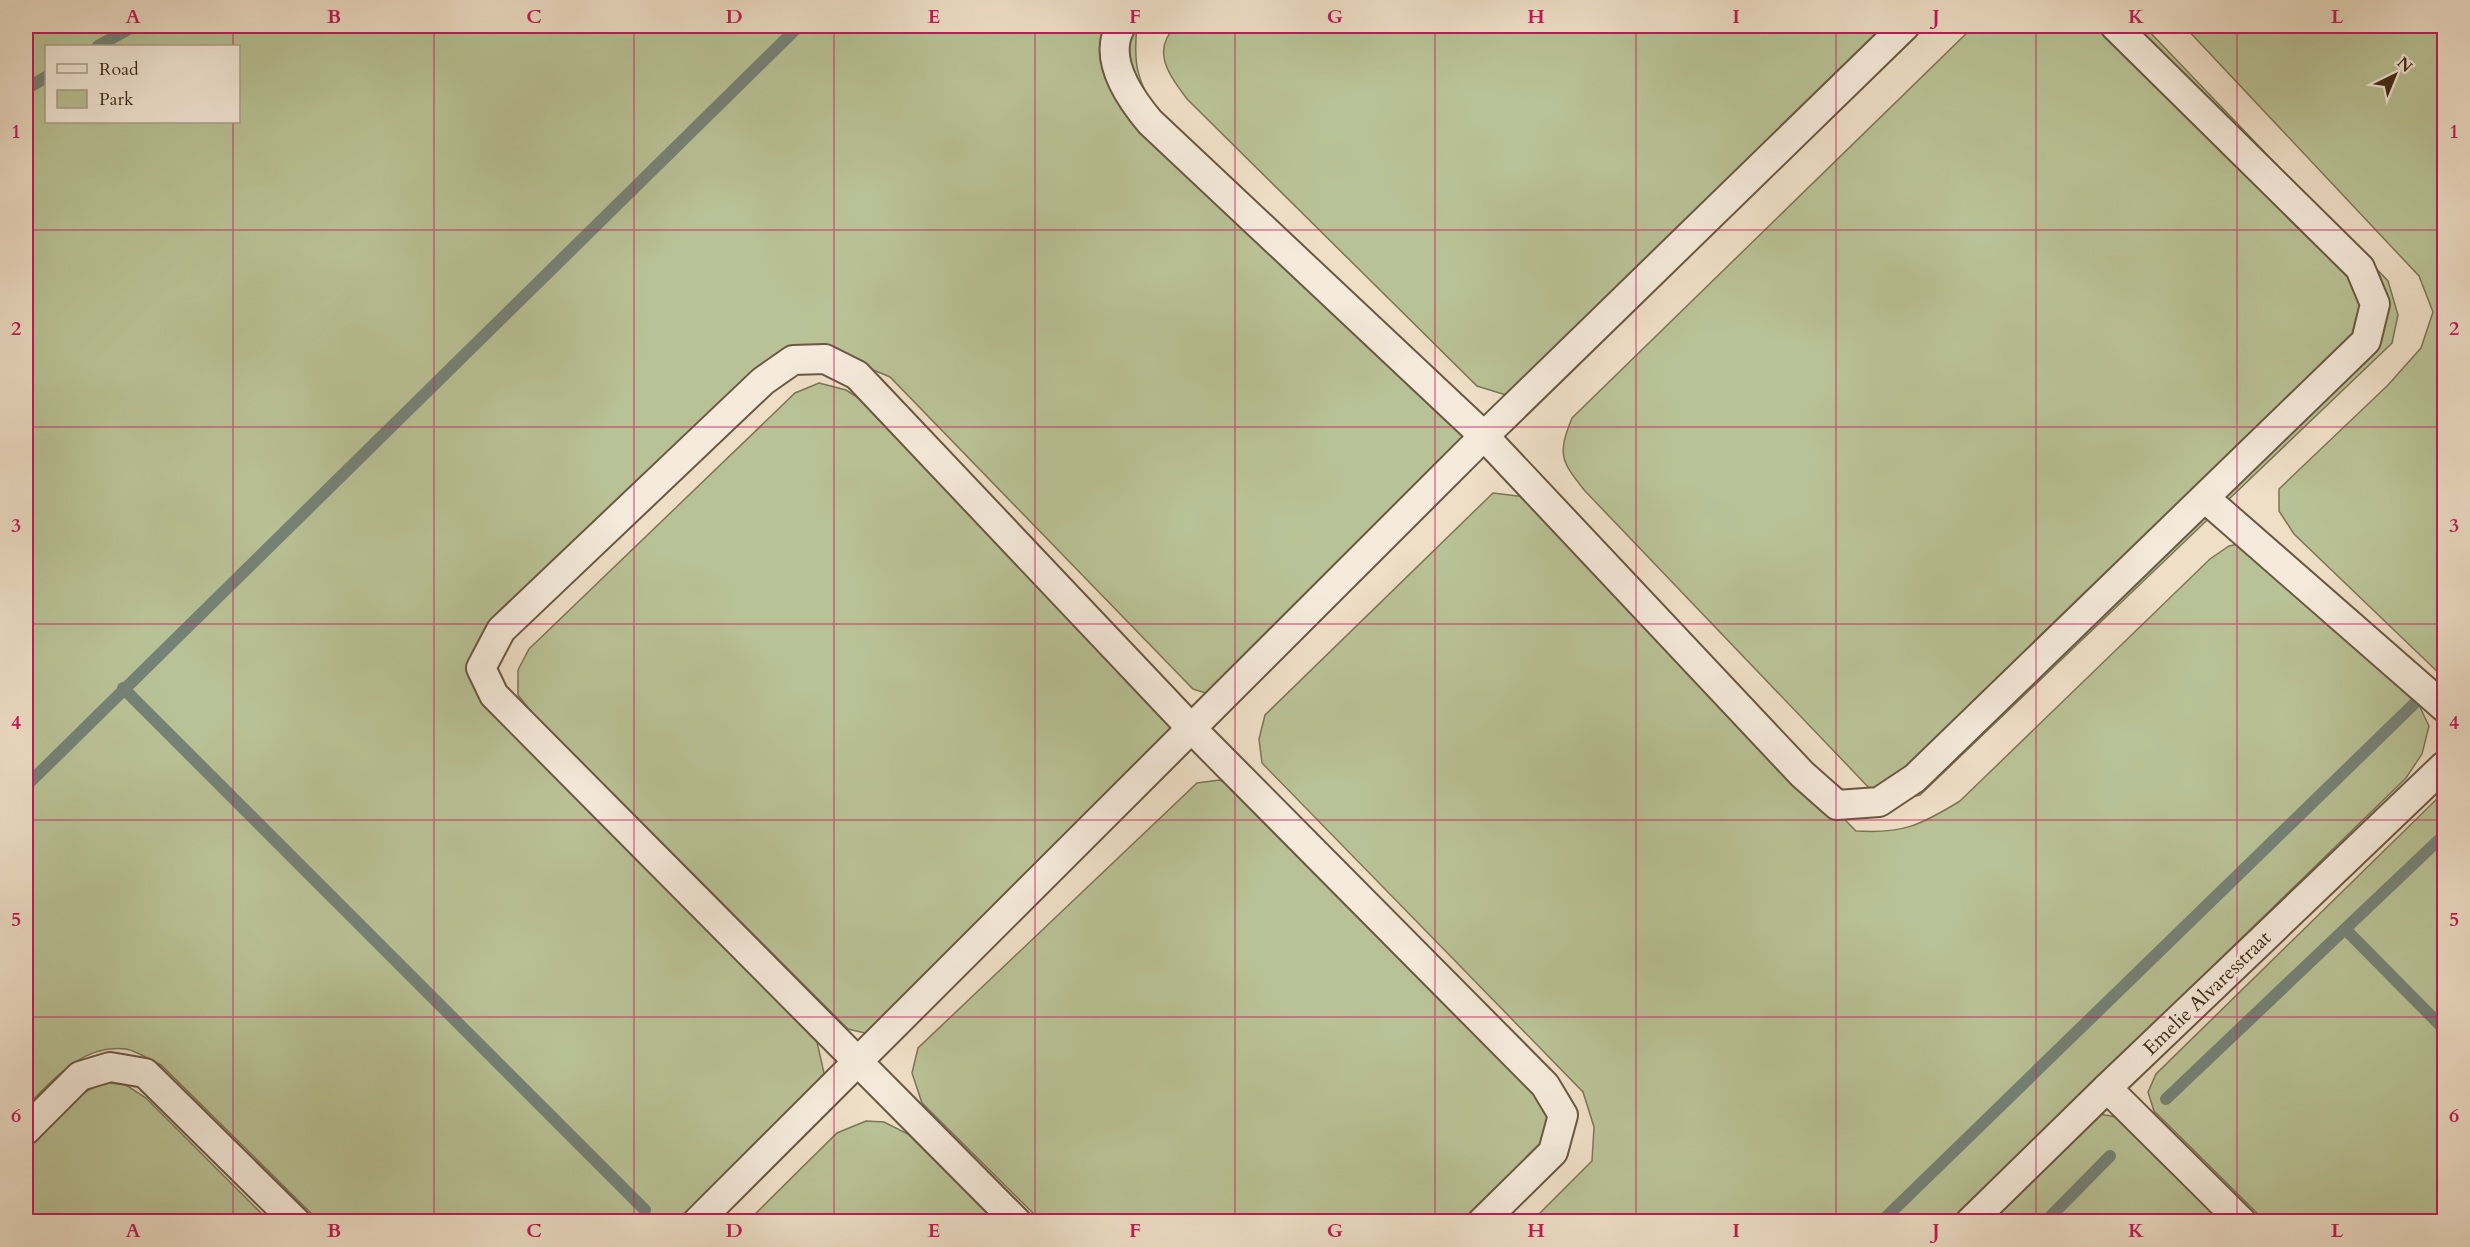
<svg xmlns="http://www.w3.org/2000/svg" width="2470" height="1247" viewBox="0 0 2470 1247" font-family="Cardo,serif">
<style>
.green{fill:#b9c296;stroke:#7c7656;stroke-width:1.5;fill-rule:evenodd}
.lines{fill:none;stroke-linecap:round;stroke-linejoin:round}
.stream{stroke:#768277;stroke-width:12}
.street-casing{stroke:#6b5842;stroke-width:32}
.street{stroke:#f5eadb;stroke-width:28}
.grid{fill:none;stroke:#c2185b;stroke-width:1.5;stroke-opacity:0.55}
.labels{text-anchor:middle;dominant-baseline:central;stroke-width:6;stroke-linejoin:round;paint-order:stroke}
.street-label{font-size:20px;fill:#3f2b16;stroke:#f5eadb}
.neatline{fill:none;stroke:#c2185b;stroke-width:2}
.grid-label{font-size:20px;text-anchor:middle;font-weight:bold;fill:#c2185b}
</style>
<rect width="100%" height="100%" fill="#efdfc7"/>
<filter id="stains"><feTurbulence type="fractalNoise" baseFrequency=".00333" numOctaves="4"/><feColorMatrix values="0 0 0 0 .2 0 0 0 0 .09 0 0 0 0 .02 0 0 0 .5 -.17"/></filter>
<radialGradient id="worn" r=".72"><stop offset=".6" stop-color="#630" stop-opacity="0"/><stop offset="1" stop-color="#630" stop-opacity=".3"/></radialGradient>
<g class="green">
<path d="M26,26H1137C1133,64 1137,80 1157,113L1467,435L1215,696L1193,689L890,377L852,361H788L499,637L492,712L817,1042L824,1073L817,1095L683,1221H319L161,1065C150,1060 137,1051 126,1049C82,1044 54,1079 26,1107ZM46,46H238V122H46Z"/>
<path d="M1176,26H1915L1530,390L1506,395L1477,386L1187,99C1170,76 1150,51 1176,26Z"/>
<path d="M1974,26H2144L2388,281L2398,315L2392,343L1920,795L1898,800L1873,792L1585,491C1561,461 1557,455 1572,418Z"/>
<path d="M2184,26H2444V678L2294,534L2279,511V489L2388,385L2421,348L2433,312L2419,276Z"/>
<path d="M819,383L846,390L868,404L1168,712L1178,735L869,1034L848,1029L534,715L518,695V670L529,649L795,393Z"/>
<path d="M1493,493L1526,497L1856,831C1903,834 1921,825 1960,801L2210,559L2229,546L2249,542L2417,701L2429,726L2422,754L2406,778L1950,1222L1532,1221L1592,1161L1594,1127L1583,1092L1262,763L1259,739L1265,715Z"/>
<path d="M1220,780L1240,791L1556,1108L1563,1131L1478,1221H1041L922,1103L912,1073L918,1048L1197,783Z"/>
<path d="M2444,792V1221H2265L2154,1111L2148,1092L2156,1074Z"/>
<path d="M104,1082L126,1085L146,1098L269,1221L26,1222V1149L81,1094Z"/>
<path d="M2099,1114L2117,1117L2224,1222H1988Z"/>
<path d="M866,1121L884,1122L908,1134L996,1221H748L837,1133Z"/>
</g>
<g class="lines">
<g class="stream">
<path d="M98,46L134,26"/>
<path d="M26,89L46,77"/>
<path d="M123,688L645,1210"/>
<path d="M26,786L799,26"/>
<path d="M2346,930L2444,1029"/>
<path d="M2166,1099L2444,835"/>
<path d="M1881,1222L2417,701"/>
<path d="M2045,1222L2110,1156"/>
</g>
<defs>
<g id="street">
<path d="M1121,26C1102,58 1129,97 1150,122L1484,436L1802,774L1837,805L1879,802L1915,778L2366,341L2375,304L2360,268L2115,26"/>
<path d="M2205,498L2444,707"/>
<path d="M2107,1088L2242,1222"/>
<path d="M26,1130L80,1076L110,1067L145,1073L296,1222"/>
<path d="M697,1222L1484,436L1905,26"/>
<path d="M1017,1222L494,695L481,668L501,630L763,381L793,360L825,359L857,375L1192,729L1545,1085L1563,1115L1553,1152L1482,1222"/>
<path d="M1970,1222L2107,1088L2444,766"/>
</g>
</defs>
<use href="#street" class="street-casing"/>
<use href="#street" class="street"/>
</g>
<path class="grid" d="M233,26V46M434,26V1222M634,26V1222M834,26V1222M1035,26V1222M1235,26V1222M1435,26V1222M1636,26V1222M1836,26V1222M2036,26V1222M2237,26V1222M233,122V1222M26,230H2444M26,427H2444M26,624H2444M26,820H2444M26,1017H2444"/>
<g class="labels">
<g class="street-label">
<text transform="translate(2207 993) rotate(-44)">Emelie Alvaresstraat</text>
</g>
</g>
<rect width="2470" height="1247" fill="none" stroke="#efdfc7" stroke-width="66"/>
<rect x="45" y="45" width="195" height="78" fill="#f5eadb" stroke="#ac9e8c" stroke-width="1.5"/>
<rect x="57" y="64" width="30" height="9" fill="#f5eadb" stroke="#ac9e8c" stroke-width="1.5"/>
<text x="99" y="75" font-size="18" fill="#3f2b16">Road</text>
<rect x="57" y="90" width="30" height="18" fill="#b9c296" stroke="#ac9e8c" stroke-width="1.5"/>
<text x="99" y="105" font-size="18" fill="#3f2b16">Park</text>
<g transform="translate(2395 75) rotate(43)" stroke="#f5eadb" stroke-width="4.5" paint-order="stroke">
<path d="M0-4.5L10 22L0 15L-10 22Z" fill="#3f2b16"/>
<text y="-9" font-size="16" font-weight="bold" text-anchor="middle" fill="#3f2b16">N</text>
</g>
<rect x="33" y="33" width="2404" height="1181" class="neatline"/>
<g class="grid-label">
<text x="133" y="23">A</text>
<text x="334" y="23">B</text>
<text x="534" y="23">C</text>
<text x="734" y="23">D</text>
<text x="934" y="23">E</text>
<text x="1135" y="23">F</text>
<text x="1335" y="23">G</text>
<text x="1536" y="23">H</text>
<text x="1736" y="23">I</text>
<text x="1936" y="23">J</text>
<text x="2136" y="23">K</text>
<text x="2337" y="23">L</text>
<text x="16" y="138">1</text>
<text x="2454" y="138">1</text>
<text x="16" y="335">2</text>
<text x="2454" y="335">2</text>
<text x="16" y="532">3</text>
<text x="2454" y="532">3</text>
<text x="16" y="729">4</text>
<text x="2454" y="729">4</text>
<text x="16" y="926">5</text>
<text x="2454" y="926">5</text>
<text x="16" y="1122">6</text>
<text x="2454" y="1122">6</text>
<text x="133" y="1237">A</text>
<text x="334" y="1237">B</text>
<text x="534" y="1237">C</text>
<text x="734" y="1237">D</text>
<text x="934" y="1237">E</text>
<text x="1135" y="1237">F</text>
<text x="1335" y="1237">G</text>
<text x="1536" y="1237">H</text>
<text x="1736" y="1237">I</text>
<text x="1936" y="1237">J</text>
<text x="2136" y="1237">K</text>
<text x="2337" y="1237">L</text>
</g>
<rect width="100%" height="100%" filter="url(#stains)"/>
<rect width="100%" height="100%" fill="url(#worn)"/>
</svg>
